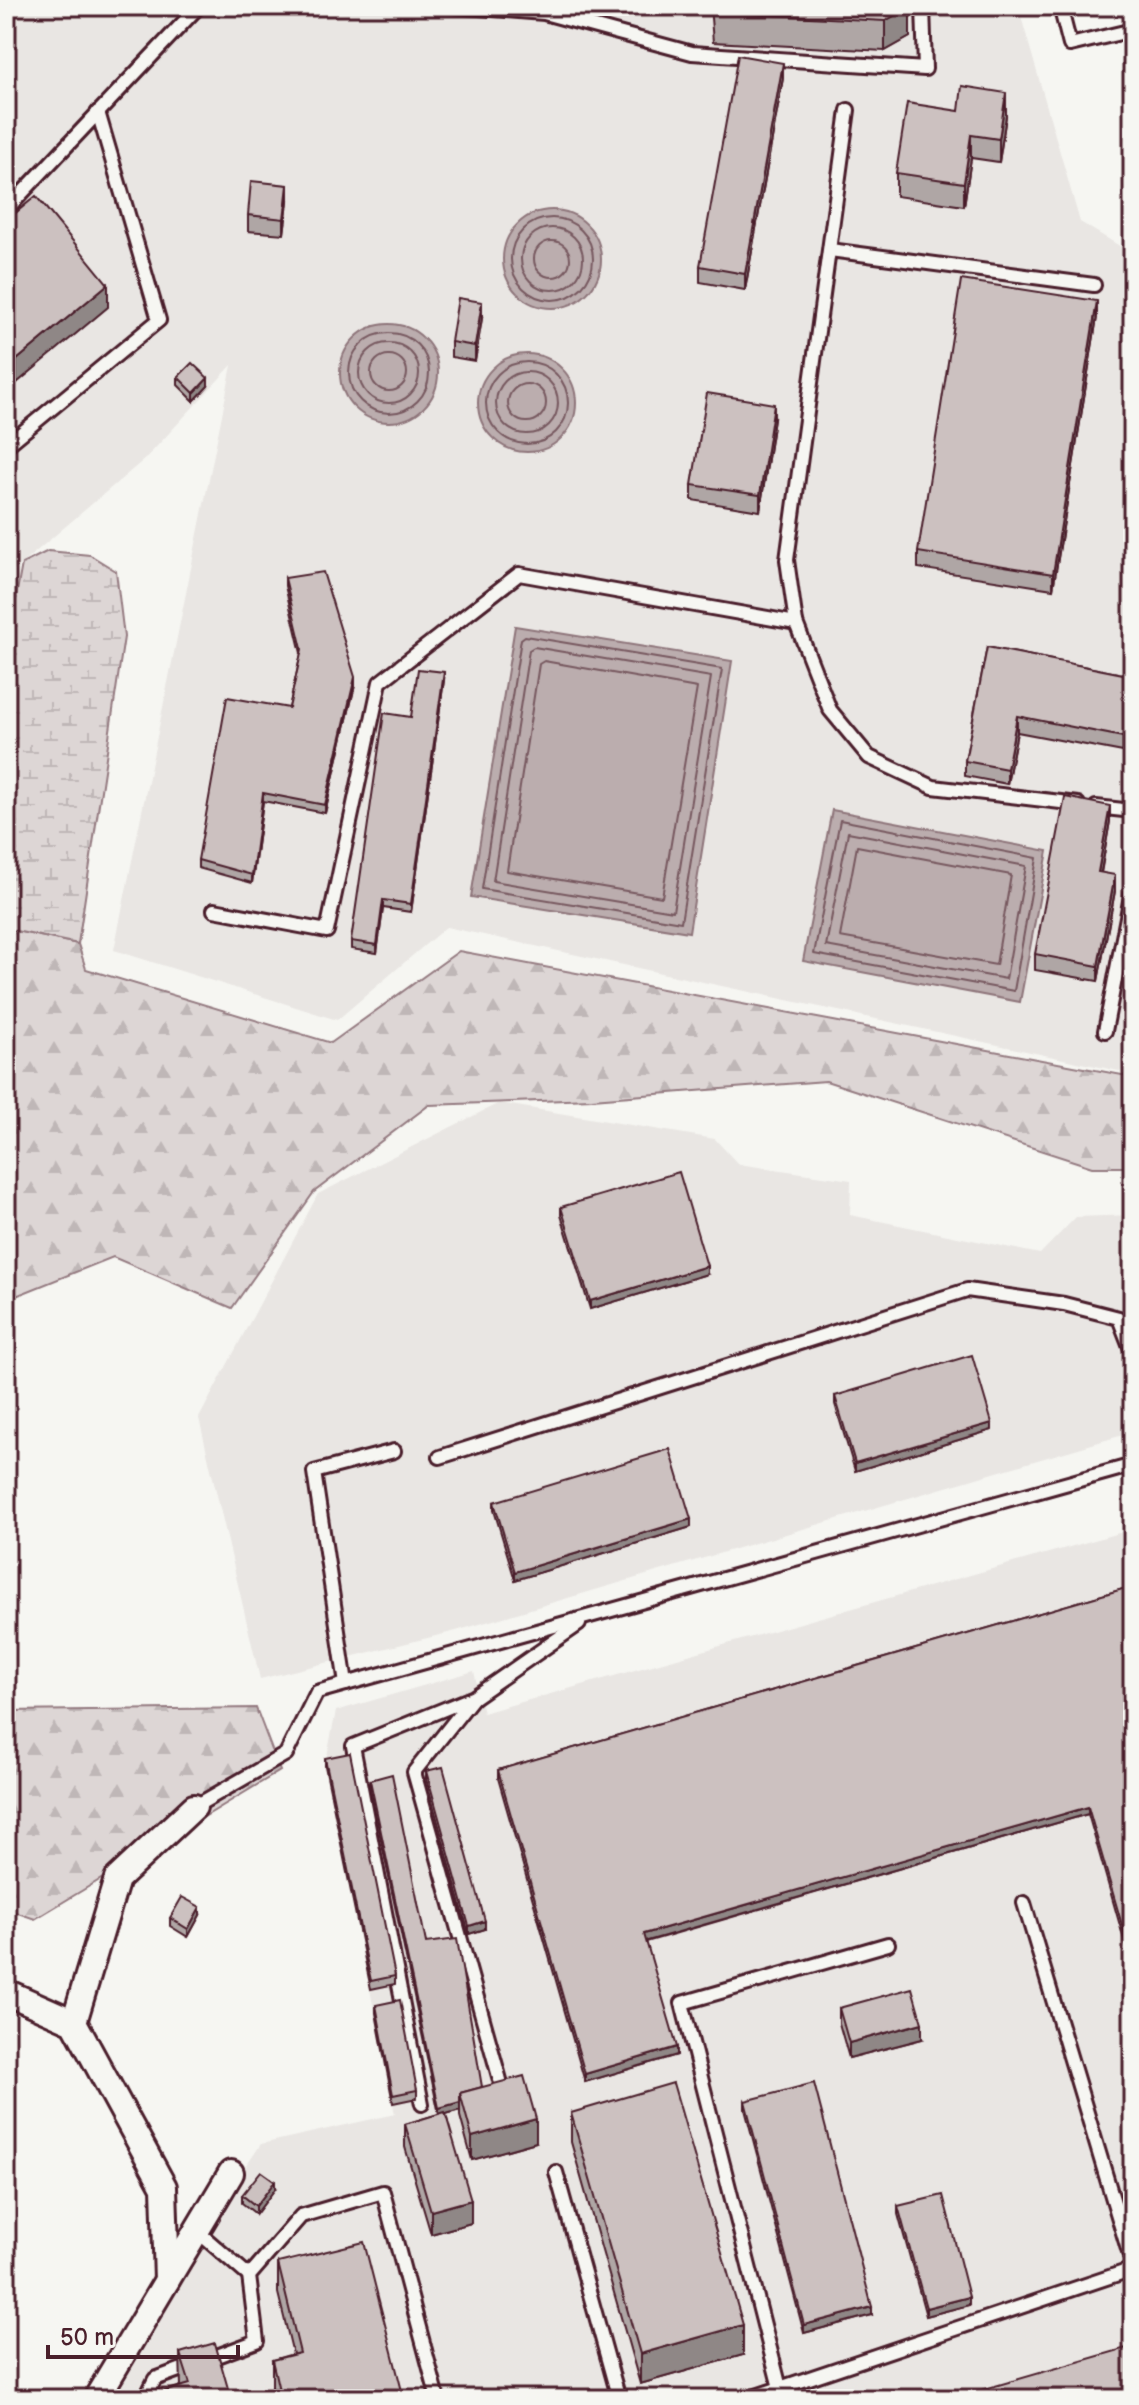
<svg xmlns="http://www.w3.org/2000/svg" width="1139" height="2405" viewBox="0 0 1139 2405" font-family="'Balsamiq Sans',sans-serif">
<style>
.built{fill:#e9e6e3}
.forest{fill:url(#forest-firs);stroke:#947a80;stroke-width:2}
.wetland{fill:url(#wetland-marsh);stroke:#947a80;stroke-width:2}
.water{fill:#bbadae;stroke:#8e747a;stroke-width:2}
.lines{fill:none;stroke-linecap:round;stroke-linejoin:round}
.shore{stroke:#77585f;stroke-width:2}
.service-casing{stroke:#4a1f2b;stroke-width:18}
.minor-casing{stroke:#4a1f2b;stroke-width:30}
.service{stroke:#f6f6f2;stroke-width:12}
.minor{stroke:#f6f6f2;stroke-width:24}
.wall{fill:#afa6a5;stroke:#4a1f2b;stroke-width:2}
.shaded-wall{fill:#8f8786;stroke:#4a1f2b;stroke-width:2}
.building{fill:#ccc1c0;stroke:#4a1f2b;stroke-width:2}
</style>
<defs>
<pattern id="forest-firs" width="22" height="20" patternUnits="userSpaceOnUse" patternTransform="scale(2)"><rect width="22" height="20" fill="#ddd6d5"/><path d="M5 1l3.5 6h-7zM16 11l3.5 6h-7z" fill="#bfb7b7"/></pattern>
<pattern id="wetland-marsh" width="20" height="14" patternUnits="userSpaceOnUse" patternTransform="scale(2)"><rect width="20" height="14" fill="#ddd6d5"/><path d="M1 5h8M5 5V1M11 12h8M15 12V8" fill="none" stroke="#bfb7b7"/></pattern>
</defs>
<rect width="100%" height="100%" fill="#f6f6f2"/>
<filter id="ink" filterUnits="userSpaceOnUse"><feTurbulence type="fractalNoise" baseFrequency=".0125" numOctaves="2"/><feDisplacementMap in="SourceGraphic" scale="16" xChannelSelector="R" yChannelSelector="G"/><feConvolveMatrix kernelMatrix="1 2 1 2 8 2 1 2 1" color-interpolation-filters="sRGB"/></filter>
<g filter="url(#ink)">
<g class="built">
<path d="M6,6H1018L1080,222L1133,254V1074L446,927L337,1020L114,950L232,365L146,458L6,577Z"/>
<path d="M499,1103L715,1139L738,1164L851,1180L850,1215L1040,1254L1076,1217L1133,1215V1432L456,1631L260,1679L199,1418L318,1194Z"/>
<path d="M1133,1529V2399H90L261,2144L395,2114L325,1766L336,1711L474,1671L483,1713Z"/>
</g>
<g class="forest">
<path d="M6,929L78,944L86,969L331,1043L459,951L1133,1077V1167H1092L826,1081L592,1099L429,1105L314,1192L232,1308L113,1257L6,1300Z"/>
<path d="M256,1708L280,1771L35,1919L6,1909V1711Z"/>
</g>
<path class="wetland" d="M48,551L90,555L116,571L124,637L78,944L6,929V652L22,564Z"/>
<g class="water">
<circle cx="552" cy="259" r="49"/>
<circle cx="389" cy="373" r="49"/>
<circle cx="527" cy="403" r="49"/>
<path d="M515,626L732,661L689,932L471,897Z"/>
<path d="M832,810L1048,851L1020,1002L803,961Z"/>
</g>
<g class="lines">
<g class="shore">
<circle cx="552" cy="259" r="41"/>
<circle cx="552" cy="259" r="31"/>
<circle cx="552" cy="259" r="18"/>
<circle cx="389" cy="373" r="40"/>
<circle cx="389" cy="373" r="30"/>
<circle cx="389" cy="373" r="18"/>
<circle cx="527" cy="403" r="41"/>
<circle cx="527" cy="403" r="31"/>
<circle cx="527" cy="403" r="19"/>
<path d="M525,636L722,669L681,922L482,889L521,639Z"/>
<path d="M534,647L711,677L673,911L493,881L529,650Z"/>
<path d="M544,661L697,688L662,897L507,871L539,664Z"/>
<path d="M840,820L1037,858L1014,991L814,954Z"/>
<path d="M848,832L1026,866L1006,979L826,946Z"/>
<path d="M857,846L1011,875L996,965L840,937Z"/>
</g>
<defs>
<g id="service">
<path d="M452,6L544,13L692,53L925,69L923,6"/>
<path d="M1060,6L1070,45L1133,30"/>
<path d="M848,110L787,560L796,623L830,710L869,757L933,787L1078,804"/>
<path d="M6,210L199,6"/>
<path d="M830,250L1094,285"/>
<path d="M6,446L159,320L98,112"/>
<path d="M1096,807L1133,811"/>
<path d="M214,910L327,931L380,682L519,574L796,623"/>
<path d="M1105,1031L1133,886"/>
<path d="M440,1457L967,1290L1064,1304L1119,1318L1133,1354"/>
<path d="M346,1684L314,1472L394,1451"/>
<path d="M472,1699L414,1772L500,2080"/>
<path d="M194,1807L286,1754L317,1692L1133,1465"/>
<path d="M1024,1903L1133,2266"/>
<path d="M422,2104L353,1746L474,1697L579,1624"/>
<path d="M556,2172L619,2399"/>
<path d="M197,2231L249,2276"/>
<path d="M780,2388L682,2003L888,1944"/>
<path d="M145,2399L155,2379L257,2341L249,2276L301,2216L383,2192L438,2399"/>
<path d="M747,2399L1133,2269"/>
</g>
<g id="minor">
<path d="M6,1992L74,2022L164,2187L167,2280"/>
<path d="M74,2022L117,1879L194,1807"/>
<path d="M96,2399L231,2173"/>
</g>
</defs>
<use href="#service" class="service-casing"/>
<use href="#minor" class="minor-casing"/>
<use href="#service" class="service"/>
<use href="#minor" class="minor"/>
</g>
<g class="wall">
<path d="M653,6H701L654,11Z"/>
<path d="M710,6H910V37L885,51L713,42Z"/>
<path d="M783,78L745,290L700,282V266Z"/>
<path d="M959,111L1006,116L999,162L971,158L964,206L896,196V173Z"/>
<path d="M288,201L284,234L248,231V215Z"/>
<path d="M1097,317L1053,589L918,568V552Z"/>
<path d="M482,318L475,361L451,357V342Z"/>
<path d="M178,377L208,386L194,401L178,385Z"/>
<path d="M774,419L760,511L692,500V485Z"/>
<path d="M285,578L355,685L325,813L263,801L252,883L198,868V860L289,708L301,653L285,586Z"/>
<path d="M987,647L1133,676V703L1123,752L1017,732L1007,784L965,776V761Z"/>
<path d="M444,680L411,912L383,908L377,953L351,949V941L411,717Z"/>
<path d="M1110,821L1101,873L1115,891L1098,981L1035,970V954Z"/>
<path d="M561,1207L707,1274L590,1309L561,1215Z"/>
<path d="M835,1396L992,1430L855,1471L835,1404Z"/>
<path d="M494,1502L691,1527L515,1580L494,1510Z"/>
<path d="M1133,1586V1971L1088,1814L646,1942L677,2055L585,2082L498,1778V1770Z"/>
<path d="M325,1758L395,1976V1984L371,1989L325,1766Z"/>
<path d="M426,1771L485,1929L469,1934L426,1779Z"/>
<path d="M370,1780L426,1943L482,2087L536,2142L472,2160L460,2116V2110L446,2114L471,2223L431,2234L405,2147V2124L439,2114L370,1788Z"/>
<path d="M200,1915L188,1937L170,1926V1918Z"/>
<path d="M376,2005L417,2090V2098L393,2103L376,2013Z"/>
<path d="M839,2008L922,2039L849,2058L839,2023Z"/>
<path d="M745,2101L872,2315L804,2333L745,2109Z"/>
<path d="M571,2113L743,2355L640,2384L571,2142Z"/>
<path d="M275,2189L256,2214L242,2203V2195Z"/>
<path d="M898,2206L969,2305L926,2316L898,2214Z"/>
<path d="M278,2263L404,2399H274L272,2390V2360L293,2354L278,2293Z"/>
<path d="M180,2353L231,2399H156V2394L181,2386Z"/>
</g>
<g class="shaded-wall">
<path d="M910,7V37L885,51V21Z"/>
<path d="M783,63V78L745,290V274Z"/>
<path d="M1006,93V116L999,162V139Z"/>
<path d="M971,135V158L964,206V183Z"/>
<path d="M288,185V201L284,234V219Z"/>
<path d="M108,284V307L6,392V369Z"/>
<path d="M1097,301V317L1053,589V574Z"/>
<path d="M482,302V318L475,361V346Z"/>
<path d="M208,378V386L194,401V393Z"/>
<path d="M774,404V419L760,511V495Z"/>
<path d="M444,672V680L411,912V904Z"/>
<path d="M355,677V685L325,813V805Z"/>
<path d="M1133,687V703L1123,752V737Z"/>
<path d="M1017,716V732L1007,784V769Z"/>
<path d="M263,793V801L252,883V875Z"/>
<path d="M1110,806V821L1098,888V872Z"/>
<path d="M1115,875V891L1098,981V966Z"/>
<path d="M383,900V908L377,953V945Z"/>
<path d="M707,1266V1274L590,1309V1301Z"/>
<path d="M992,1423V1430L855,1471V1463Z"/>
<path d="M691,1519V1527L515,1580V1572Z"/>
<path d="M1088,1807V1814L644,1942V1934Z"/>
<path d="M200,1907V1915L188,1937V1929Z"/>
<path d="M485,1921V1929L469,1934V1926Z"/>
<path d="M922,2023V2039L849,2058V2043Z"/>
<path d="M677,2047V2055L585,2082V2074Z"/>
<path d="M460,2102V2110L439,2116V2108Z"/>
<path d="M536,2119V2142L472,2160V2137Z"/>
<path d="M275,2181V2189L256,2214V2206Z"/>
<path d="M471,2200V2223L431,2234V2211Z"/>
<path d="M969,2297V2305L926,2316V2308Z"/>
<path d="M872,2307V2315L804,2333V2325Z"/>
<path d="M743,2325V2355L640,2384V2354Z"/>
</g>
<g class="building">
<path d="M713,6H910V7L885,21L713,12Z"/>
<path d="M738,55L783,63L745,274L700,266Z"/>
<path d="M962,86L1006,93L999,139L971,135L964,183L896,173L907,103L959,111Z"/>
<path d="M251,181L288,185L284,219L248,215Z"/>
<path d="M36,196L108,284L6,369V221Z"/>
<path d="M961,280L1097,301L1053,574L918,552Z"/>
<path d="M458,298L482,302L475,346L451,342Z"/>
<path d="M192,363L208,378L194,393L178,377Z"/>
<path d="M707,393L774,404L760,495L692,485Z"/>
<path d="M323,572L355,677L325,805L263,793L252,875L198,860L227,697L289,708L302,649L285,578Z"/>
<path d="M987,647L1133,676V687L1123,737L1017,716L1007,769L965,761Z"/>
<path d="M418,669L444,672L411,904L383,900L377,945L351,941L384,713L411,717Z"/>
<path d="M1065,797L1110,806L1098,872L1115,875L1098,966L1035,954Z"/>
<path d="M679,1172L707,1266L590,1301L561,1207Z"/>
<path d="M972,1355L992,1423L855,1463L835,1396Z"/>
<path d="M670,1449L691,1519L515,1572L494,1502Z"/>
<path d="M1133,1586V1963L1088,1807L644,1934L677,2047L585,2074L498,1770Z"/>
<path d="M350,1753L395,1976L371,1981L325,1758Z"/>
<path d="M443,1767L485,1921L469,1926L426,1771Z"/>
<path d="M392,1774L426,1943L457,1939L482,2087L460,2093V2102L439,2108L370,1780Z"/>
<path d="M182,1897L200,1907L188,1929L170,1918Z"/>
<path d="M912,1988L922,2023L849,2043L839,2008Z"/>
<path d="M400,2000L417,2090L393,2095L376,2005Z"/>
<path d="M524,2076L536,2119L472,2137L460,2093Z"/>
<path d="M673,2083L743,2325L640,2354L571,2113Z"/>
<path d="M814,2083L872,2307L804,2325L745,2101Z"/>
<path d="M445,2112L471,2200L431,2211L405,2124Z"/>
<path d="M261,2171L275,2181L256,2206L242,2195Z"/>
<path d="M943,2195L969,2297L926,2308L898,2206Z"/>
<path d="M364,2242L404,2399H281L272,2360L300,2353L278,2263Z"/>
<path d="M215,2343L231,2399H158L156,2394L190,2384L180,2353Z"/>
<path d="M1133,2346V2399H950Z"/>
</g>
</g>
<rect width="1139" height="2405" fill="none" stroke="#f6f6f2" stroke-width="32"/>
<rect x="16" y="16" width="1107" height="2373" fill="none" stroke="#4a1f2b" stroke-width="3" filter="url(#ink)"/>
<path d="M48 2345v12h190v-12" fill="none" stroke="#4a1f2b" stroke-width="4"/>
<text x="60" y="2345" font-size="24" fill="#4a1f2b" stroke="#f6f6f2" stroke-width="6" paint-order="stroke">50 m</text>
</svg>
